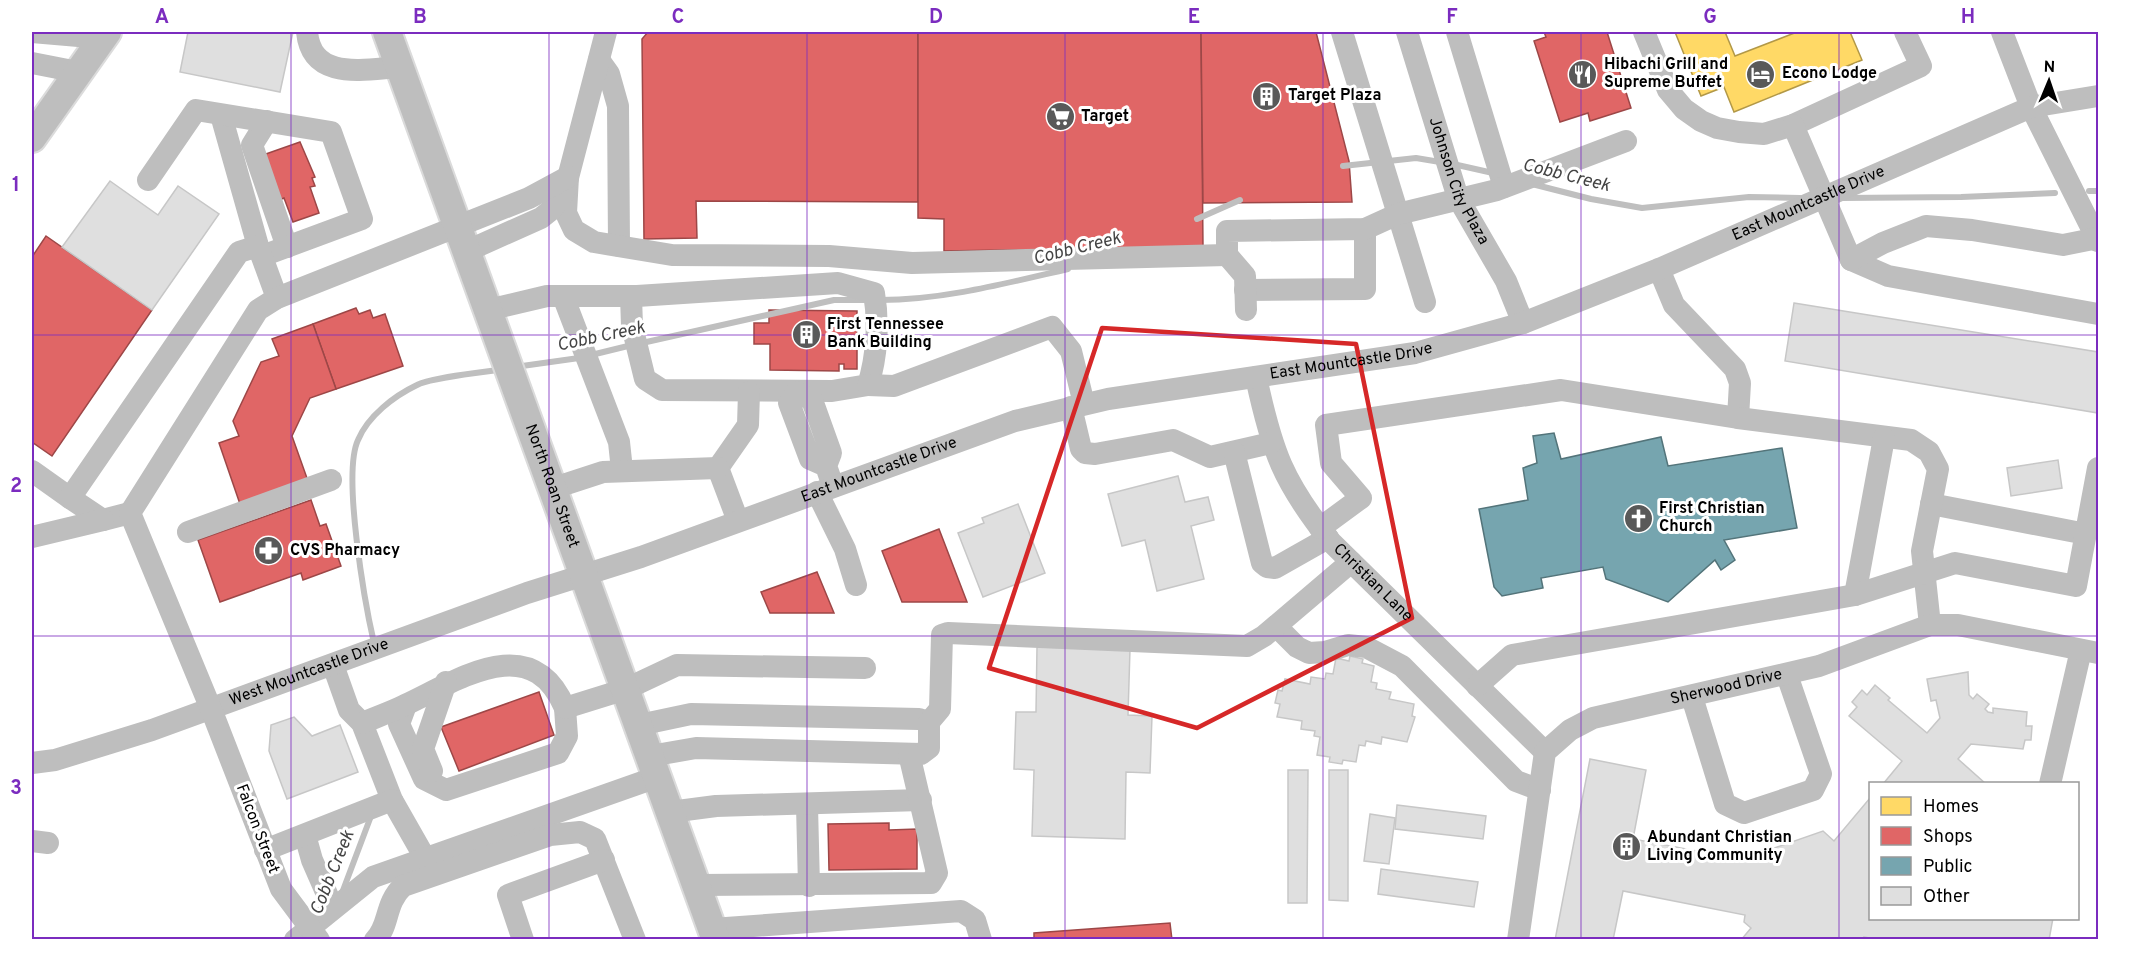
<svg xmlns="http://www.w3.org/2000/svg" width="2130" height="971" viewBox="0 0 2130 971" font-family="Overpass,sans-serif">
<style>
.homes{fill:#ffd966;stroke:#b29847;stroke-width:1.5}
.shops{fill:#e06666;stroke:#9d4747;stroke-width:1.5}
.public{fill:#76a5af;stroke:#53747a;stroke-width:1.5}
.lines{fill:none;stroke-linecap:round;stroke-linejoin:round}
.stream{stroke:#bfbfbf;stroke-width:6}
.building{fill:#dfdfdf;stroke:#c7c7c7;stroke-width:1.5}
.major-casing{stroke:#dbdbdb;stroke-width:32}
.minor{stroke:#bebebe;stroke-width:22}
.major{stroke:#bebebe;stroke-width:28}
.marked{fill:none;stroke:#d62828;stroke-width:4.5;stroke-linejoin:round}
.grid{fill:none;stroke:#7b2cbf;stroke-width:1.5;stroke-opacity:0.55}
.labels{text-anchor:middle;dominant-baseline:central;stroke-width:6;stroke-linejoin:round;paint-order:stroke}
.poi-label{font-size:16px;font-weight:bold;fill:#000;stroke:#fff;text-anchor:start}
.street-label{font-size:16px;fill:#000;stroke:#fff}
.water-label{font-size:18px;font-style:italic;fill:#444;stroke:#fff}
.neatline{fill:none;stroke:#7b2cbf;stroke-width:2}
.grid-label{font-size:20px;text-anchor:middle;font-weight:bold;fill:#7b2cbf}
</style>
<rect width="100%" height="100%" fill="#fff"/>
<path class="homes" d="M1675,32H1725L1735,56L1797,32H1850L1862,60L1734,112L1724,87L1701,96Z"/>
<g class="shops">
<path d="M648,32H918V202L696,201L697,238L644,239L642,39Z"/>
<path d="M918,32H1201L1203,247L944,251V219L918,218Z"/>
<path d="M1201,32H1316L1349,161L1352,202L1203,203Z"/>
<path d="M1544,32H1607L1631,108L1590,121L1588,113L1560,122L1534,41L1546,37Z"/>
<path d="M300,142L315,177L312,178L315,186L310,187L319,213L293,222L284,198L279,200L263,155Z"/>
<path d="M46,236L152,310L52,456L32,442V257Z"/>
<path d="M356,308L359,314L370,310L373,318L385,314L403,366L336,389L313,324Z"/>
<path d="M769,310L857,311V369H844V364H839V371L770,370V344H754V323H769Z"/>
<path d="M313,324L336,389L310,398L292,436L308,481L240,504L219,443L239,436L233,421L261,362L279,356L272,339Z"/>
<path d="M311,500L320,526L326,524L341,566L303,580L301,573L220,602L198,540Z"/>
<path d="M939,529L967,602H902L882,551Z"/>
<path d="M817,572L834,613H770L761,592Z"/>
<path d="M539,692L554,735L459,771L441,727Z"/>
<path d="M889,823V830L917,829V869L829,870L828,824Z"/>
<path d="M1170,923L1172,940H1034V933Z"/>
</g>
<path class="public" d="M1554,433L1561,459L1661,437L1668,466L1782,448L1797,528L1724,540L1735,560L1721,570L1715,560L1668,602L1606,579L1603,567L1541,578L1543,588L1502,596L1494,587L1479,509L1528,500L1523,468L1537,463L1533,436Z"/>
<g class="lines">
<g class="stream">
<path d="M1453,164L1493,173"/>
<path d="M1343,166L1416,158L1440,162"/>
<path d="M1532,184L1591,199L1642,208L1749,197L1800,198"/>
<path d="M2089,191H2098"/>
<path d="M1843,198L1961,197L2055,193"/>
<path d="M1197,219L1240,200"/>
<path d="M880,300C943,300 1007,283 1068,269"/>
<path d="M642,343L834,300H864"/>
<path d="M515,367L579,358L632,345"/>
<path d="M374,643C365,604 342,474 358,440C368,416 394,396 417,385C432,377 483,373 502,369"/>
<path d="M342,893L371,816"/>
</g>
</g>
<g class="building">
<path d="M188,32H293L280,92L180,72Z"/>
<path d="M110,181L158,215L178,186L219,214L152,310L62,247Z"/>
<path d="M1794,303L2098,352V413L1785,361Z"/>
<path d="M2058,460L2062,488L2011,496L2007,468Z"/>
<path d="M1178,476L1185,502L1208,497L1214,520L1191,526L1204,579L1157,591L1145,540L1122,546L1108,494Z"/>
<path d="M1018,504L1045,573L983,597L958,533L984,523L982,518Z"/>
<path d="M1037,647L1130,649L1128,715L1152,716L1150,773L1126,772L1125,839L1032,836L1034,770L1014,769L1016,712H1036Z"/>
<path d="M1350,656L1363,659L1362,663L1374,666L1371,682L1377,683L1376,689L1391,692L1389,699L1414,704L1412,716L1415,717L1407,742L1382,737L1381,744L1366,741L1365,746L1359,745L1356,762L1343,760L1342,764L1329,762L1330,757L1317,755L1320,737L1314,736L1315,731L1301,729L1302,721L1277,717L1280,704L1275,703L1278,690L1282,691L1285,679L1310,684L1311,677L1325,679L1326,673L1333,674L1336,658L1349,661Z"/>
<path d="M1968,672L1969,695L1973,699L1977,694L1989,704L1985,709L1988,712L1993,713V708L2027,712L2026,726H2032L2031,740H2025L2023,749L1971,744L1958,759L1986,784H1883L1902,761L1849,716L1857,707L1852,702L1862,690L1867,695L1875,685L1890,698L1888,700L1927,733L1940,718L1936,700L1931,701L1927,679Z"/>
<path d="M294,717L312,736L340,725L358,772L287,799L269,751L271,725Z"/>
<path d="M1590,759L1646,770L1633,839L1755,862L1757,854L1823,831L1834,841L1870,798V918H2053L2049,940H1879L1864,937V940H1741L1751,928L1744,922L1745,915L1623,891L1613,940H1555Z"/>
<path d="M1288,770H1308L1307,903H1288Z"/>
<path d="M1329,770H1348V901L1329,900Z"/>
<path d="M1397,805L1486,816L1483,839L1395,829Z"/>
<path d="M1370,814L1395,818L1389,864L1364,861Z"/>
<path d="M1381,869L1478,882L1474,907L1378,894Z"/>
</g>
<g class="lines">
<defs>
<g id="major">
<path id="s5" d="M387,32L716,940"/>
<path d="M32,138L107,32"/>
</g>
</defs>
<use href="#major" class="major-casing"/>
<g class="minor">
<path d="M32,32L102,38"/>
<path d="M307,32C312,82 365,69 400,67"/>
<path d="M1342,32L1425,302"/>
<path id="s1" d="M1407,32L1458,198L1506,281L1523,323"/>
<path d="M1457,32L1504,187"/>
<path d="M1644,32L1668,90L1684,109L1701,121L1717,128L1739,132L1764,134L1793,125L1921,66L1905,32"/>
<path d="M2002,32L2031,107L2098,241"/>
<path d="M599,60L609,74L618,106L619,246"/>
<path d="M32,63L78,72"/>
<path d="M221,115L258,246"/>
<path d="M267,121L252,145L287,247"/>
<path d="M1793,125L1851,260L1888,276L2098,314"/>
<path d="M568,177L566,213L574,230L594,242L672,255L829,256L912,263L1227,255"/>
<path d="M148,180L196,110L331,132L362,219L262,256"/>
<path d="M467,251L541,218L551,210L564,193L606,32"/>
<path d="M1851,260L1883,243L1926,226L1972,230L2063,245L2098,238"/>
<path d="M1659,269L1674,305L1735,369L1740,383L1738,418"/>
<path d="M1245,290L1365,289V229"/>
<path d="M563,296L619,442L622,470"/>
<path d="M488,310L547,296H637L838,283L874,293C879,322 877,357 868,385L832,391L662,390L645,379L632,326L631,296"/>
<path d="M1246,310L1245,276L1227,255V231L1365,229L1398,214L1497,190L1626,141"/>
<path id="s2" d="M1256,377C1272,452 1283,482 1331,542L1545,752"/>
<path d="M868,385L894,386L1052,327L1071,351L1084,404"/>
<path d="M1071,407L1081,449L1085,453L1095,454L1173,440L1210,457L1271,443"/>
<path d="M1234,452L1262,563L1267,567L1275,568L1328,538"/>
<path d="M826,466L810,459L789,403L797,392L812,400L831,453L826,466L833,486"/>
<path d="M718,468L748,425L749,392"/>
<path d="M718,468L738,521"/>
<path d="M32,471L70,498"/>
<path d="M554,488L603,472L718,468"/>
<path d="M817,492L845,549L856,585"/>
<path d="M1931,504L2086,534"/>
<path d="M130,513L103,520L70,498L239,252L258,246L277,298"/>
<path d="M1320,528L1361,498L1331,463L1326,425L1561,390L1738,418L1911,440L1929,452L1938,469L1922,551L1930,625"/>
<path d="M188,532L331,480"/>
<path d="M32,537L103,520"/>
<path d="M1855,595L1884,438"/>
<path d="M1276,626L1297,647L1309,653L1325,652L1348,645L1366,647L1402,666L1516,781L1540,790"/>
<path d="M333,665L349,710L362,723L392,800L425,858"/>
<path d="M1477,686L1512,655L1855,595L1955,563L2076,586L2098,468"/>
<path d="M1692,697L1725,804L1744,813L1813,790L1821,774L1787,675"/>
<path d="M406,705L399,724L424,779L446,790L558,753L567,736L565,708"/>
<path d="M362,723C376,717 391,712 405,705C457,681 531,628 565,708L626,689L677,665L865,668"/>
<path d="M639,725L691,714L919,719L929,722"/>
<path d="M650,756L696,748L921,754L929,748V722L940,709L942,635L948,633L1247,646L1264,636L1351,562"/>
<path id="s3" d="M32,763L55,760L152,730L527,593L641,557L1015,421L1108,399L1415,353L1523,323L1659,269L2031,107L2098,96"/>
<path d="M432,771L423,749L446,682"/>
<path d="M2050,784L2081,650"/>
<path d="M807,806L809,886"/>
<path d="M670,812L716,806L921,800"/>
<path d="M305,835L312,860L333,908"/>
<path d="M32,841L48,843"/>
<path d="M265,850L392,800"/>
<path d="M699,885L931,883L937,873L909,754"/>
<path d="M712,929L961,911L975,920L981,940"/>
<path d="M295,940L373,877L657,777"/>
<path d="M319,940L281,889L211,709L130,513L258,310L277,298L529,198L568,177"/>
<path d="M375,940C390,926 384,904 403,886L550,835L580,832L595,839L635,940"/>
<path d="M523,940L508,895L604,860"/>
<path id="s4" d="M1518,940L1545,752L1570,730L1593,718L1819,666L1930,625H1958L2098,653"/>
</g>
<use href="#major" class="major"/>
</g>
<path class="marked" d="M1102,328L1356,344L1412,618L1197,728L989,668Z"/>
<path class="grid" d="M291,32V940M549,32V940M807,32V940M1065,32V940M1323,32V940M1581,32V940M1839,32V940M32,335H2098M32,636H2098"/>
<defs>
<symbol id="restaurant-disc" viewBox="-11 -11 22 22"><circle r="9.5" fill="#595959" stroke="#fff"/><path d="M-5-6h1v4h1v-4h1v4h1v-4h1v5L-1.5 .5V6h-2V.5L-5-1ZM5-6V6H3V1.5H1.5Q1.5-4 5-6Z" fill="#fff"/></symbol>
<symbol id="hotel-disc" viewBox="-11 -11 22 22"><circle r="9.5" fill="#595959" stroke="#fff"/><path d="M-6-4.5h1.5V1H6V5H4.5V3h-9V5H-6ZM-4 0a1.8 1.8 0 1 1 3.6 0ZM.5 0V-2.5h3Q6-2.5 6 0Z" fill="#fff"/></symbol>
<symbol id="building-disc" viewBox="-11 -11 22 22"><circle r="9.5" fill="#595959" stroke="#fff"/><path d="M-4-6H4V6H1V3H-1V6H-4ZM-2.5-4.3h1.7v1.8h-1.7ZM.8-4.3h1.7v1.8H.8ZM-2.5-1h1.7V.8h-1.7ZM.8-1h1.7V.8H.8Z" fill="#fff"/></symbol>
<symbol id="supermarket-disc" viewBox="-11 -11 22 22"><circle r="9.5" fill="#595959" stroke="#fff"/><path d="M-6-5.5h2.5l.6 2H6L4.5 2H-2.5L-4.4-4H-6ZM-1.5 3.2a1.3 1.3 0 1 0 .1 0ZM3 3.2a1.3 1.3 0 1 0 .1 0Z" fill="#fff"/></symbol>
<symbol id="church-disc" viewBox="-11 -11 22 22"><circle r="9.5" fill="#595959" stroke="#fff"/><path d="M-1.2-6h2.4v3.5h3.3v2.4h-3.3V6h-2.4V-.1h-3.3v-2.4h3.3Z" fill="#fff"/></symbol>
<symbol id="pharmacy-disc" viewBox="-11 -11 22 22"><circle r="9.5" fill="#595959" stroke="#fff"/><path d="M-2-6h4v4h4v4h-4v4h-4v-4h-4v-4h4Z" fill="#fff"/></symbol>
</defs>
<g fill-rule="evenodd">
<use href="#restaurant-disc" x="1566" y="58" width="33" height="33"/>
<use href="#hotel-disc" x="1744" y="58" width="33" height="33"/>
<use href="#building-disc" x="1250" y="80" width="33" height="33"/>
<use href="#supermarket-disc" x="1044" y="100" width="33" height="33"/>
<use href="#building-disc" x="790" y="318" width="33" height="33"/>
<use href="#church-disc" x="1622" y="502" width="33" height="33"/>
<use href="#pharmacy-disc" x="252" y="534" width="33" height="33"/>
<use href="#building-disc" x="1610" y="830" width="33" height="33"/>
</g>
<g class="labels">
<g class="poi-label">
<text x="1604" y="65">Hibachi Grill and<tspan x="1604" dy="18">Supreme Buffet</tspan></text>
<text x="1782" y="74">Econo Lodge</text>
<text x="1288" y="96">Target Plaza</text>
<text x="1081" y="117">Target</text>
<text x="827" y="325">First Tennessee<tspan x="827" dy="18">Bank Building</tspan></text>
<text x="1659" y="509">First Christian<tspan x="1659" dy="18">Church</tspan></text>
<text x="290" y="551">CVS Pharmacy</text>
<text x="1647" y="838">Abundant Christian<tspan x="1647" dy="18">Living Community</tspan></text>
</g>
<g class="street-label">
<text stroke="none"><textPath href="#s1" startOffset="158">Johnson City Plaza</textPath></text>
<text stroke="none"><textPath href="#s3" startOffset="1869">East Mountcastle Drive</textPath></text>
<text stroke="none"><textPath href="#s3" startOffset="1383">East Mountcastle Drive</textPath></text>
<text stroke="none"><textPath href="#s3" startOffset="897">East Mountcastle Drive</textPath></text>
<text stroke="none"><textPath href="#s5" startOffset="483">North Roan Street</textPath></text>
<text stroke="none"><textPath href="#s2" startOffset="242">Christian Lane</textPath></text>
<text stroke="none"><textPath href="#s3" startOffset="292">West Mountcastle Drive</textPath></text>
<text stroke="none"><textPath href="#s4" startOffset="386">Sherwood Drive</textPath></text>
<text transform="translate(257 829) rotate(69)">Falcon Street</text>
</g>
<g class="water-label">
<text transform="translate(1566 176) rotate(14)">Cobb Creek</text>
<text transform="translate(1077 249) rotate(-14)">Cobb Creek</text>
<text transform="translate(601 337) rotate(-12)">Cobb Creek</text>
<text transform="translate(333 873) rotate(-68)">Cobb Creek</text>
</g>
</g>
<rect width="2130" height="971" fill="none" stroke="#ffffff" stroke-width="66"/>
<rect x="1869" y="782" width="210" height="138" fill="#ffffff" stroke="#999999" stroke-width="1.5"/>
<rect x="1881" y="797" width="30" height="18" fill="#ffd966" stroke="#999999" stroke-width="1.5"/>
<text x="1923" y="812" font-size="18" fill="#000000">Homes</text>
<rect x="1881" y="827" width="30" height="18" fill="#e06666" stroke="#999999" stroke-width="1.5"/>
<text x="1923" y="842" font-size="18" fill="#000000">Shops</text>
<rect x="1881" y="857" width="30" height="18" fill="#76a5af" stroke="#999999" stroke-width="1.5"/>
<text x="1923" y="872" font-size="18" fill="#000000">Public</text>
<rect x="1881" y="887" width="30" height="18" fill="#dfdfdf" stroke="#999999" stroke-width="1.5"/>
<text x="1923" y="902" font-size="18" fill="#000000">Other</text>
<g transform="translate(2049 81) rotate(2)" stroke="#ffffff" stroke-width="4.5" paint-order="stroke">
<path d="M0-4.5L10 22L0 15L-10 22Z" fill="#000000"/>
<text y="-9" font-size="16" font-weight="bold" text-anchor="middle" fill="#000000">N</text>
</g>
<rect x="33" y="33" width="2064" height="905" class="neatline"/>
<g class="grid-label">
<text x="162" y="23">A</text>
<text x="420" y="23">B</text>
<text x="678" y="23">C</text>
<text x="936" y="23">D</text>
<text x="1194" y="23">E</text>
<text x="1452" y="23">F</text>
<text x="1710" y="23">G</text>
<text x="1968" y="23">H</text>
<text x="16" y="191">1</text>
<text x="16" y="492">2</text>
<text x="16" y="794">3</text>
</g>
</svg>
